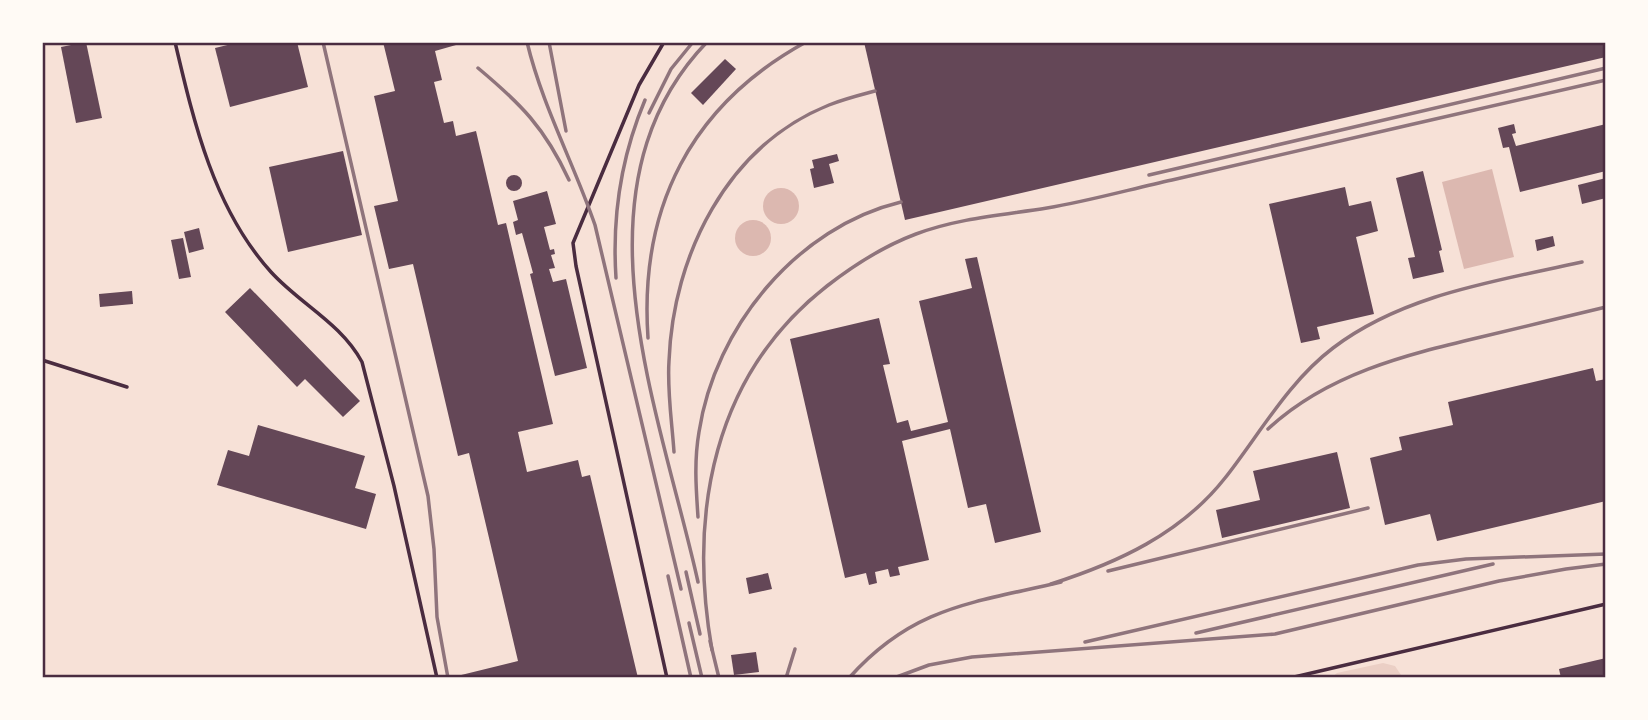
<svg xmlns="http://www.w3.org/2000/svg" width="1648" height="720" viewBox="0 0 1648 720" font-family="'Space Grotesk',sans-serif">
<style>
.green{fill:#ebcfc5}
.water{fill:#dcb8b0}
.building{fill:#644757}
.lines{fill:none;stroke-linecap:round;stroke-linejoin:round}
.service{stroke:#4a2c40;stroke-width:3.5}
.rail{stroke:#8f747c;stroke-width:3.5}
.neatline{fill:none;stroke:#4a2c40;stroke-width:2.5}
</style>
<rect width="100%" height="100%" fill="#f7e1d7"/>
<path class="green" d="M1383,663L1395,666L1403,678H1331L1337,673Z"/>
<g class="water">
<path d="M1492,169L1514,257L1464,269L1442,182Z"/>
<circle cx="781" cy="206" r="18"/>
<circle cx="753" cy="238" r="18"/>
</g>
<g class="building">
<path d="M86,42L102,118L76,123L61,47Z"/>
<path d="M240,42H297L308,87L230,107L215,48Z"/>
<path d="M383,42H456V45L435,51L442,80L434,82L444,123L453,121L456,136L476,131L498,225L506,223L553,424L518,432L527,472L578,460L582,477L590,475L638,678H449L518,661L469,453L458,456L413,264L389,269L374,206L398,201L374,96L395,91Z"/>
<path d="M864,42H1606V57L905,220Z"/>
<path d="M725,59L736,69L703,105L691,93Z"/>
<path d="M1514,124L1516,133L1512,134L1516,146L1606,124V171L1520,192L1509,147L1503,148L1498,128Z"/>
<path d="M343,151L362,235L288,252L269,167Z"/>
<path d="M837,154L839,161L829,164L834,183L814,188L810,169L814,168L812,160Z"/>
<path d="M1423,171L1442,250L1439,251L1444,272L1413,279L1408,258L1415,257L1396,178Z"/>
<circle cx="514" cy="183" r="8"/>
<path d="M1606,178V198L1582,204L1578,185Z"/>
<path d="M1345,187L1349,206L1371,201L1378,231L1356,237L1374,314L1317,327L1320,339L1301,343L1269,204Z"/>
<path d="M547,191L556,224L544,227L550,250L554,249L555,254L551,255L555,268L549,269L553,282L566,279L587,368L555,376L530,274L533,273L522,233L516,235L513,222L518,220L513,201Z"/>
<path d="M199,228L204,249L189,253L184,232Z"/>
<path d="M1553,236L1555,246L1537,251L1535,240Z"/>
<path d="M183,238L191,277L179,279L171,240Z"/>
<path d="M977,257L1041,532L995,543L986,504L968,508L950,429L902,441L929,560L898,567L900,575L890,577L888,569L875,572L877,583L869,585L866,573L845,578L790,339L879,318L890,364L883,365L897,423L908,420L911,431L948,422L919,301L972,288L965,259Z"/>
<path d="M250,288L360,401L343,417L305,379L297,387L225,312Z"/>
<path d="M132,291L133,304L100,307L99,294Z"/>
<path d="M1593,368L1596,381L1606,379V501L1437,541L1430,514L1385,525L1370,458L1402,450L1399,437L1453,425L1448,402Z"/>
<path d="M258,425L365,456L355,488L376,494L366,529L217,485L228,450L249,456Z"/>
<path d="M1337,452L1350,508L1222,538L1216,510L1260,500L1253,471Z"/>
<path d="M768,573L772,589L749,594L746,578Z"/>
<path d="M756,652L759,672L734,675L731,655Z"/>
<path d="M1606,658V678H1561L1559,669Z"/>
</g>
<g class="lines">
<g class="service">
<path d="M175,42C194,123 214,209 271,272C300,304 341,323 362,362L394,486L437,678"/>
<path d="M664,42L639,85L573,243L576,266L667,678"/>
<path d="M42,360L127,387"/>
<path d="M1290,678L1606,604"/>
</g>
<g class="rail">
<path d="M323,42L428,496L434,549L437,617L448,678"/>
<path d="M527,42C542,105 574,164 595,225L681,589"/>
<path d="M549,42L566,131"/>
<path d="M478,68C521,104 545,128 569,180"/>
<path d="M649,113L671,69L693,42"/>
<path d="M1149,175L1606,68"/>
<path d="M616,278C612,217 621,157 645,100"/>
<path d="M648,338C639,207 691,105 806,42"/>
<path d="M1268,429C1327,374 1405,355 1481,337C1523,327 1564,317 1606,307"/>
<path d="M674,452C672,422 667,391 669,361C673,255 727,146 829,105C844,99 860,95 875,91"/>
<path d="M698,517C696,488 694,461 699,432C715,327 797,227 901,202"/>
<path d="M1108,571L1368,508"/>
<path d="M686,572L700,634"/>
<path d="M668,576L691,678"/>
<path d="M698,582C661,414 566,188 707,42"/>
<path d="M1051,584C1117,563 1181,534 1225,478C1259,435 1288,382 1333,348C1404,294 1497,281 1582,262"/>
<path d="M689,623L702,678"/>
<path d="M1196,633L1493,564"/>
<path d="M710,641L719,678"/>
<path d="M1085,642L1418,565L1466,559L1606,554"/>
<path d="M712,650C688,513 713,375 827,286C854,265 884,246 916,234C959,218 1003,215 1047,208C1089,201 1131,189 1172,180C1317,146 1461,113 1606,80"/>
<path d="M786,678L795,649"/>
<path d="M849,678C913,606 973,603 1061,582"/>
<path d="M894,678L929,665L972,657L1275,634L1499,581L1566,569L1606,564"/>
</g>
</g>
<rect width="1648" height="720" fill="none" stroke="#fffaf5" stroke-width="88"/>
<rect x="44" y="44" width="1560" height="632" class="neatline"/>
</svg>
